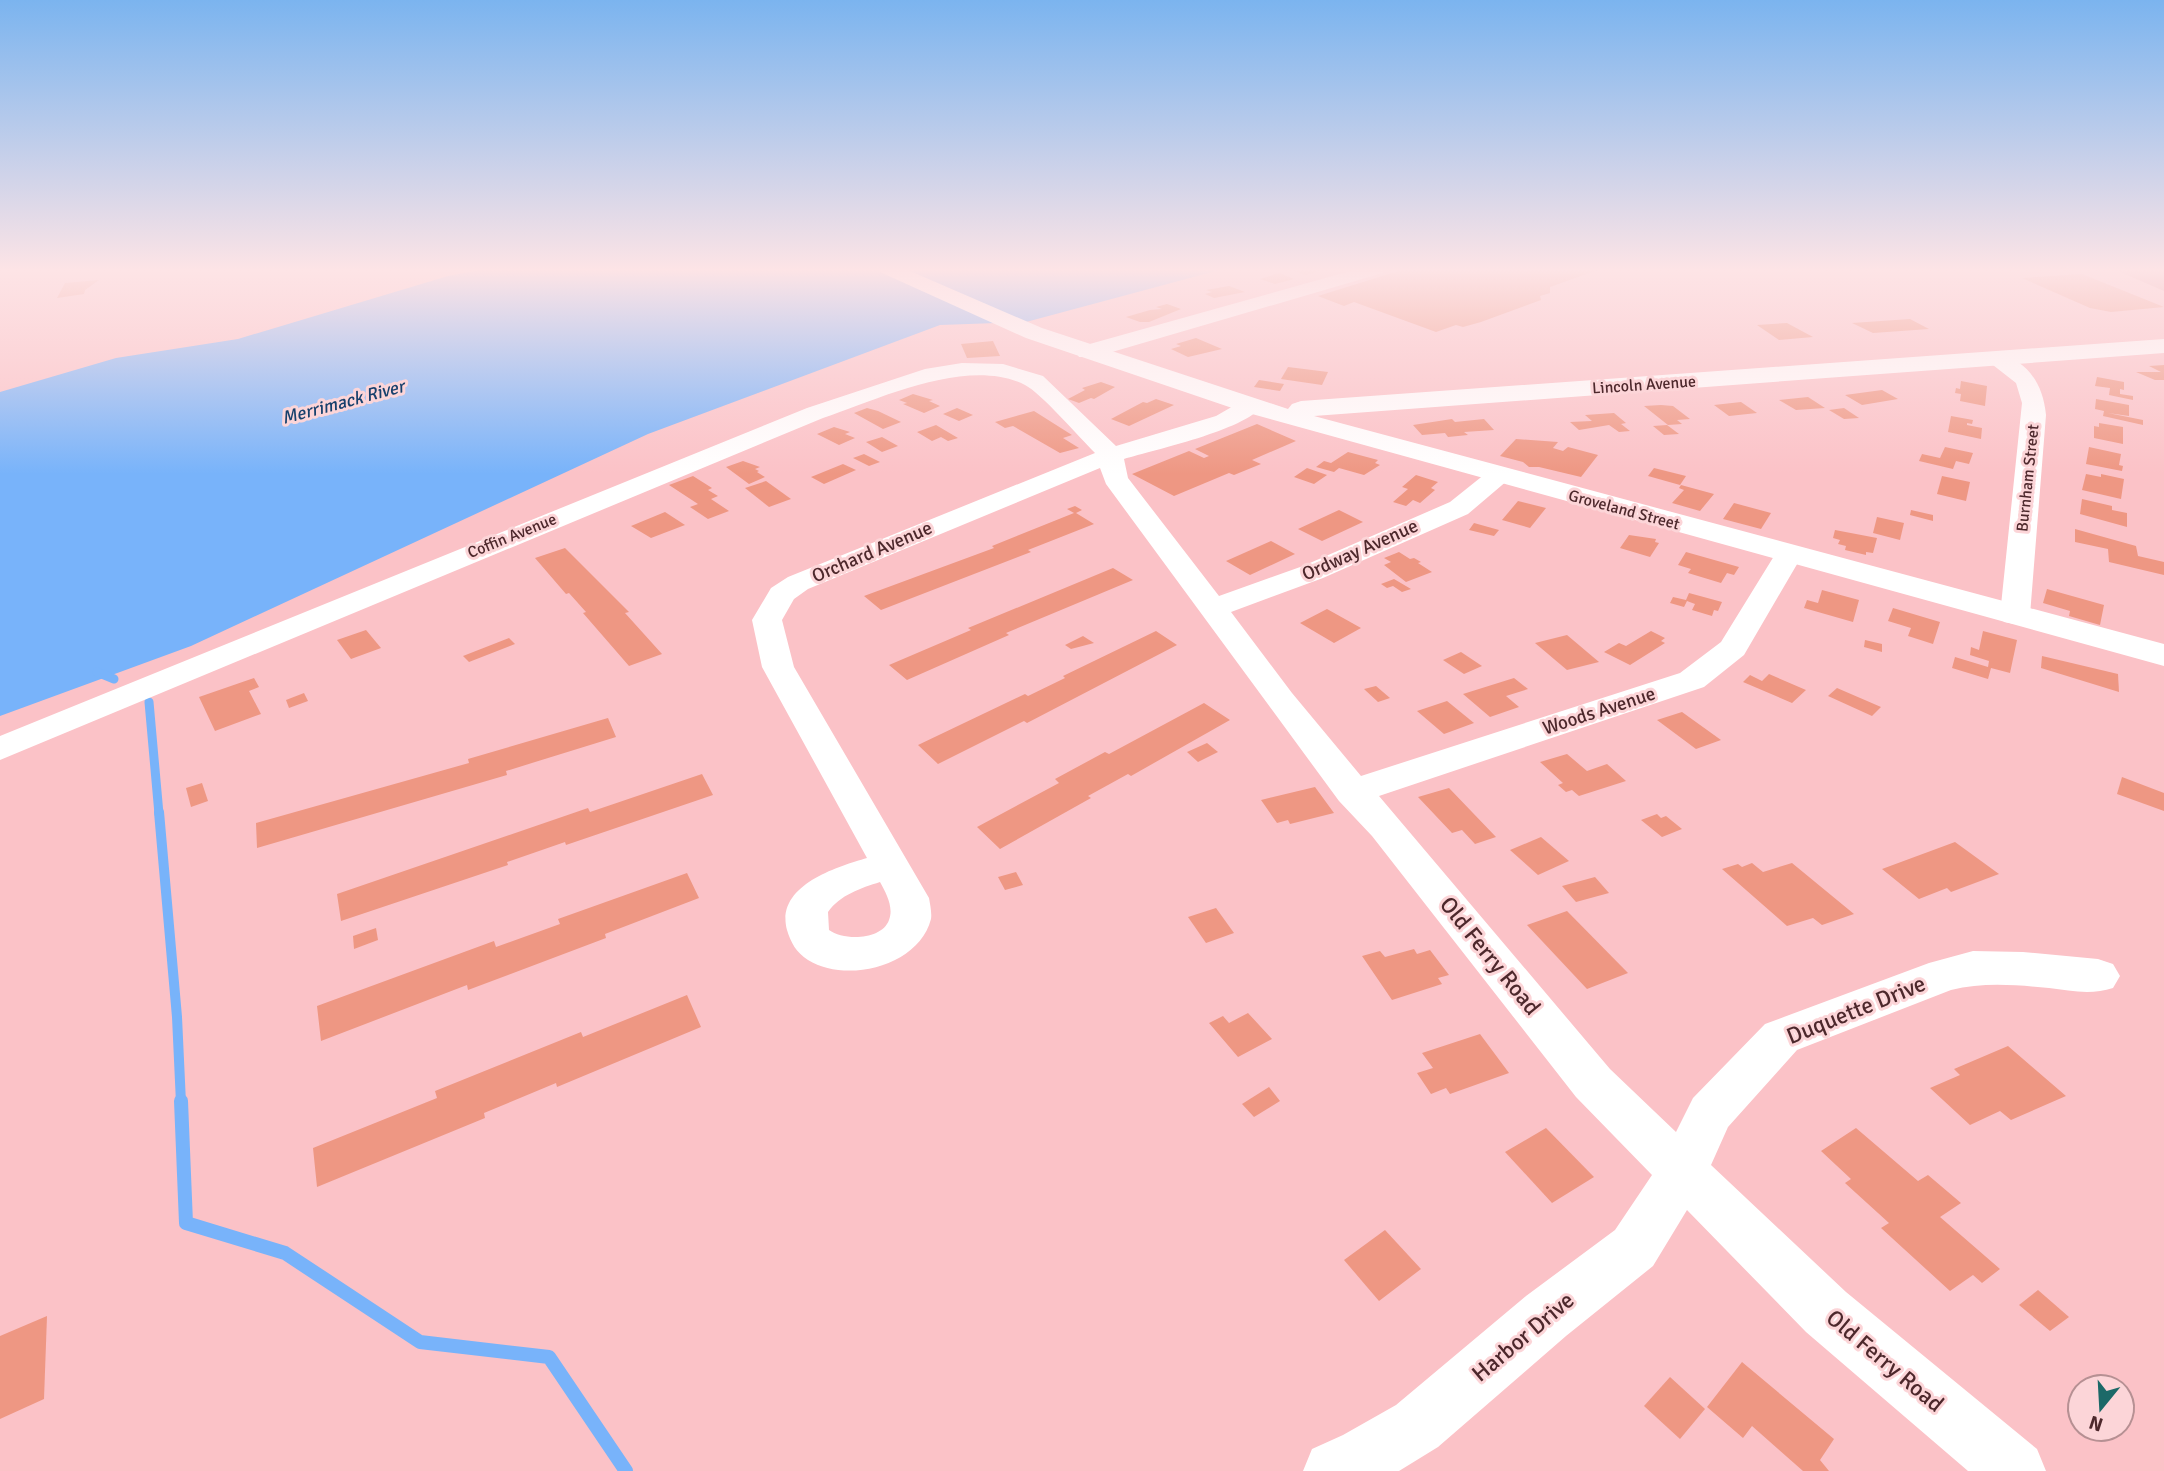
<svg xmlns="http://www.w3.org/2000/svg" width="2164" height="1471" viewBox="0 0 2164 1471" font-family="Signika,sans-serif">
<style>
.green{fill:#de9098}
.water{fill:#78b3fa}
.lines{fill:none;stroke-linecap:round;stroke-linejoin:round}
.stream-far2{stroke:#78b3fa;stroke-width:9}
.stream-far1{stroke:#78b3fa;stroke-width:10}
.stream{stroke:#78b3fa;stroke-width:14}
.building{fill:#ee9783}
.minor{fill:#fff;fill-rule:evenodd}
.major{fill:#fff;fill-rule:evenodd}
.labels{text-anchor:middle;dominant-baseline:central;stroke-width:6;stroke-linejoin:round;paint-order:stroke}
.far-street-label{font-size:16px;fill:#4d282c;stroke:#fcd5d8}
.far-water-label{font-size:18px;font-style:italic;fill:#17406c;stroke:#fcd5d8}
.street-label{font-size:19px;fill:#4d282c;stroke:#fcd5d8}
.near-street-label{font-size:23px;fill:#4d282c;stroke:#fcd5d8}
</style>
<rect width="100%" height="100%" fill="#fbc2c7"/>
<path class="green" d="M2111,268H2164V291Z"/>
<path class="water" d="M491,268H1227L1026,322L940,325L648,434L191,646L0,716V392L116,358L238,339L448,276Z"/>
<g class="lines">
<g class="stream-far2">
<path d="M97,672L114,679"/>
<path d="M149,702L159,814"/>
</g>
<path class="stream-far1" d="M159,812L177,1017L181,1103"/>
<path class="stream" d="M181,1101L186,1223L285,1253L420,1342L549,1357L626,1471"/>
</g>
<g class="building">
<path d="M1297,268H1316L1323,270L1306,275L1290,270Z"/>
<path d="M1408,268L1475,269L1603,268L1550,287V293L1540,296L1541,300L1481,322L1463,327L1456,325L1436,332L1354,302L1344,306L1318,296Z"/>
<path d="M1279,273L1294,279L1275,284L1260,279Z"/>
<path d="M2082,274L2164,307L2111,312L2090,308L2022,278Z"/>
<path d="M99,280L85,290L84,294L57,298L65,283Z"/>
<path d="M1229,286L1245,292L1214,298L1205,294L1212,292L1206,290Z"/>
<path d="M1167,304L1181,309L1149,322H1140L1126,317L1150,310L1162,309L1156,307Z"/>
<path d="M1910,319L1929,329L1873,333L1852,323Z"/>
<path d="M1787,323L1813,337L1779,340L1757,325Z"/>
<path d="M1196,338L1222,349L1188,357L1171,349L1181,346L1176,344Z"/>
<path d="M993,341L1000,356L967,358L961,344Z"/>
<path d="M2164,365V380H2155L2136,372H2161L2149,366Z"/>
<path d="M1288,367L1328,372L1322,385L1281,379Z"/>
<path d="M2097,377L2124,382V390L2120,389V394L2133,396V400L2109,395L2110,388L2095,386Z"/>
<path d="M1259,380L1284,384L1280,391L1254,387Z"/>
<path d="M1961,381L1987,386L1985,406L1960,401L1961,394L1955,393L1956,388L1960,389Z"/>
<path d="M1101,382L1115,387L1094,399L1091,398L1079,403L1068,399L1085,390L1082,388Z"/>
<path d="M1882,390L1898,399L1862,405L1845,395Z"/>
<path d="M913,394L933,400L929,401L940,406L924,413L903,404L907,403L899,400Z"/>
<path d="M1808,397L1825,408L1796,410L1779,400Z"/>
<path d="M1156,399L1174,405L1129,426L1111,419L1143,402L1147,403Z"/>
<path d="M2096,399L2129,405V416L2108,413L2143,420V425L2103,416L2104,411L2095,409Z"/>
<path d="M1741,402L1757,413L1729,416L1714,405Z"/>
<path d="M1661,405L1673,406L1690,419L1677,420L1682,424L1668,425L1644,406Z"/>
<path d="M867,408L878,411L901,422L883,429L854,413Z"/>
<path d="M957,408L973,415L959,421L943,414Z"/>
<path d="M1844,408L1859,418L1844,419L1829,410Z"/>
<path d="M1034,411L1072,435L1063,438L1079,448L1060,453L1013,426L1005,428L995,422Z"/>
<path d="M1614,413L1626,423L1621,424L1630,431L1619,432L1609,425L1579,430L1570,422L1592,421L1585,415Z"/>
<path d="M1951,416L1973,420L1972,424L1967,423V425L1982,428L1981,439L1948,432Z"/>
<path d="M1452,419L1455,422L1484,419L1494,430L1464,432L1468,435L1448,437L1445,433L1422,435L1413,425Z"/>
<path d="M2099,423L2123,427V444L2094,438V426L2099,427Z"/>
<path d="M1257,424L1296,441L1252,460L1261,464L1234,475L1229,473L1174,496L1132,474L1189,451L1204,458L1209,456L1195,449Z"/>
<path d="M936,425L958,438L948,441L941,437L932,441L917,432Z"/>
<path d="M1667,425L1679,434L1664,435L1653,426Z"/>
<path d="M834,427L850,432L845,434L855,438L839,445L817,434Z"/>
<path d="M882,437L898,446L882,452L866,442Z"/>
<path d="M1516,439L1558,442L1553,448L1563,451L1568,447L1598,455L1581,477L1539,467H1529L1523,462L1500,456Z"/>
<path d="M1945,447L1973,453L1969,464L1956,461L1953,469L1919,461L1922,454L1940,458Z"/>
<path d="M2089,447L2121,454L2119,465L2123,466L2122,471L2086,464Z"/>
<path d="M1348,452L1378,460L1375,463L1380,465L1364,475L1339,468L1334,472L1316,467L1324,461L1331,463Z"/>
<path d="M864,454L880,462L869,466L853,458Z"/>
<path d="M743,461L760,467L755,469L759,471L757,472L765,477L749,484L726,467Z"/>
<path d="M843,464L856,470L824,484L811,477Z"/>
<path d="M1307,468L1327,475L1314,484L1294,477Z"/>
<path d="M1654,468L1686,476L1680,485L1648,476Z"/>
<path d="M2086,474L2101,477V474L2124,479L2121,499L2082,490Z"/>
<path d="M1416,475L1438,482L1431,488L1435,490L1420,503L1413,500L1406,506L1393,502L1408,489L1402,487Z"/>
<path d="M693,476L712,488L708,490L718,496L711,499L729,511L708,519L690,507L698,504L669,485Z"/>
<path d="M1942,476L1970,482L1966,501L1937,494Z"/>
<path d="M766,481L791,499L769,507L745,488Z"/>
<path d="M1681,485L1714,494L1700,511L1672,503L1684,490L1679,488Z"/>
<path d="M2082,499L2112,506V510L2127,513V527L2080,514Z"/>
<path d="M1518,501L1546,508L1530,528L1502,520Z"/>
<path d="M1734,503L1771,513L1761,529L1723,519Z"/>
<path d="M1075,506L1082,510L1076,513L1094,524L1028,550L1031,552L881,610L864,596L994,548L992,546L1074,513L1067,509Z"/>
<path d="M1339,510L1363,522L1322,541L1298,529Z"/>
<path d="M1911,510L1933,515V521L1910,515Z"/>
<path d="M665,512L685,525L651,538L631,526Z"/>
<path d="M1877,517L1904,523L1900,540L1873,533Z"/>
<path d="M1474,523L1499,530L1494,536L1469,530Z"/>
<path d="M2075,529L2136,546L2138,556L2164,562V575L2109,562L2108,549L2075,542Z"/>
<path d="M1835,530L1877,538L1873,553L1866,552V555L1845,550L1846,546L1838,544L1840,540L1833,538Z"/>
<path d="M1629,535L1656,539L1655,542L1659,543L1650,557L1620,548Z"/>
<path d="M1271,541L1295,554L1250,575L1226,561Z"/>
<path d="M565,548L629,612L625,613L662,654L629,666L583,613L586,612L569,593L566,594L535,558Z"/>
<path d="M1399,552L1410,559L1414,558L1421,562L1418,563L1432,572L1406,582L1384,565L1391,562L1384,558Z"/>
<path d="M1686,552L1739,567L1734,575L1727,573L1721,583L1688,573L1691,569L1678,565Z"/>
<path d="M1113,568L1133,580L1006,633L1009,635L907,680L889,665L971,630L968,628Z"/>
<path d="M1394,579L1411,589L1402,592L1393,586L1387,588L1381,584Z"/>
<path d="M2047,589L2104,605L2100,625L2069,616L2070,611L2043,603Z"/>
<path d="M1822,590L1859,600L1853,622L1804,608L1807,600L1818,603Z"/>
<path d="M1689,593L1722,602L1718,611L1714,610L1712,616L1692,610L1695,604L1687,601L1684,607L1670,603L1673,597L1686,600Z"/>
<path d="M1893,608L1940,622L1933,644L1908,636L1911,628L1888,621Z"/>
<path d="M1327,609L1361,628L1334,643L1300,623Z"/>
<path d="M366,630L381,648L351,659L337,640Z"/>
<path d="M1156,631L1177,645L1027,723L1024,721L938,764L918,745L1025,694L1028,696L1065,678L1063,676Z"/>
<path d="M1651,631L1665,638L1661,641L1665,643L1630,665L1604,652L1619,643L1626,646Z"/>
<path d="M1983,631L2017,640L2010,673L1991,668L1988,679L1952,668L1955,657L1988,667L1989,661L1970,655L1971,647L1979,650Z"/>
<path d="M1567,635L1599,662L1567,670L1535,643Z"/>
<path d="M1083,636L1094,643L1071,649L1065,645Z"/>
<path d="M509,638L515,644L469,662L463,656Z"/>
<path d="M1865,640L1882,644V652L1864,647Z"/>
<path d="M1461,652L1482,666L1464,674L1443,660Z"/>
<path d="M2042,656L2118,674L2119,692L2041,668Z"/>
<path d="M1769,674L1806,690L1792,703L1743,682L1750,675L1762,681Z"/>
<path d="M254,678L259,687L249,691L261,714L215,731L199,697Z"/>
<path d="M1514,678L1528,689L1506,696L1519,707L1490,717L1463,694Z"/>
<path d="M1376,686L1390,698L1378,702L1364,689Z"/>
<path d="M1837,688L1881,707L1872,716L1828,696Z"/>
<path d="M304,693L308,701L289,708L286,700Z"/>
<path d="M1447,701L1474,723L1444,734L1417,711Z"/>
<path d="M1204,703L1230,720L1131,776L1128,774L1088,796L1091,798L1000,849L977,827L1059,783L1055,779L1105,752L1109,754Z"/>
<path d="M1682,712L1721,740L1696,749L1657,720Z"/>
<path d="M608,718L616,737L506,771L507,775L257,848L256,823L469,763L468,759Z"/>
<path d="M1207,743L1218,752L1198,762L1187,752Z"/>
<path d="M1567,754L1587,771L1607,764L1626,781L1579,796L1572,790L1566,792L1558,785L1563,783L1540,762Z"/>
<path d="M702,774L713,795L566,845L565,842L507,862L508,865L341,921L337,894L588,808L590,812Z"/>
<path d="M2122,777L2164,793V811L2117,794Z"/>
<path d="M202,783L208,801L191,807L186,788Z"/>
<path d="M1315,787L1334,813L1290,824L1288,820L1277,823L1261,800Z"/>
<path d="M1449,788L1496,837L1475,844L1462,830L1452,833L1418,797Z"/>
<path d="M1657,814L1661,818L1666,816L1682,829L1662,837L1641,820Z"/>
<path d="M1541,837L1569,861L1538,875L1510,850Z"/>
<path d="M1955,842L1999,874L1951,892L1947,888L1919,899L1882,869Z"/>
<path d="M1752,863L1763,872L1792,863L1854,914L1822,925L1813,918L1787,926L1722,869L1738,864L1742,867Z"/>
<path d="M1016,872L1023,885L1005,890L998,877Z"/>
<path d="M687,873L699,898L605,934L606,938L468,990L467,985L321,1041L317,1006L494,941L496,947L560,924L558,919Z"/>
<path d="M1595,877L1609,893L1576,902L1562,886Z"/>
<path d="M1216,908L1234,933L1206,943L1188,917Z"/>
<path d="M1567,911L1628,973L1587,989L1527,925Z"/>
<path d="M376,928L378,940L354,949L353,936Z"/>
<path d="M1414,949L1417,954L1430,950L1449,975L1438,978L1442,984L1392,1000L1362,956L1380,951L1385,957Z"/>
<path d="M687,995L701,1027L557,1087L556,1083L484,1113L485,1118L317,1187L313,1148L437,1098L435,1091L581,1032L583,1037Z"/>
<path d="M1248,1013L1272,1039L1238,1057L1209,1023L1223,1016L1229,1023Z"/>
<path d="M1480,1034L1509,1073L1450,1094L1446,1088L1431,1094L1417,1073L1433,1068L1422,1053Z"/>
<path d="M2008,1046L2066,1096L2011,1120L2000,1111L1970,1125L1930,1088L1960,1075L1954,1069Z"/>
<path d="M1269,1087L1280,1101L1254,1117L1242,1104Z"/>
<path d="M1546,1128L1594,1177L1552,1203L1505,1152Z"/>
<path d="M1856,1128L1918,1181L1928,1175L1961,1203L1940,1217L2000,1269L1982,1283L1973,1275L1950,1291L1881,1228L1889,1223L1845,1183L1851,1179L1821,1151Z"/>
<path d="M1385,1230L1421,1269L1379,1301L1344,1260Z"/>
<path d="M2038,1290L2069,1317L2050,1331L2019,1305Z"/>
<path d="M47,1316L44,1399L0,1419V1336Z"/>
<path d="M1742,1362L1834,1439L1820,1460L1829,1471H1803L1752,1426L1743,1438L1707,1407Z"/>
<path d="M1670,1377L1705,1409L1680,1439L1644,1406Z"/>
</g>
<g class="lines">
<g class="minor">
<path d="M1361,268H1389L1386,272L1095,357H1079L1076,352L1079,347Z"/>
<path d="M1995,352C2027,360 2043,383 2046,415L2030,615L2026,622L2015,624L2004,622L2000,615L2022,403L2016,383L1984,358L1987,353Z"/>
<path d="M962,363L1003,364L1043,376L1116,446L1216,416L1242,401H1258L1262,406C1245,430 1154,450 1124,459L1128,478L1219,596L1303,566L1450,502L1490,470L1499,467L1508,470L1512,475L1508,480L1468,514L1323,578L1231,612L1292,693L1361,776L1680,673L1721,642L1779,548L1789,545L1799,548L1803,554L1744,655L1704,687L1379,796L1610,1069L1676,1132L1693,1098L1765,1024L1929,963L1973,951L2023,952L2098,959L2113,964L2120,976L2113,988C2092,995 2071,991 2049,988C2016,985 1983,982 1951,990L1797,1050L1728,1127L1711,1165L1846,1292L2037,1449L2046,1471H1968L1806,1332L1687,1210L1653,1266L1566,1336L1438,1447L1399,1471H1303L1312,1449L1343,1435L1396,1405L1526,1296L1615,1230L1652,1175L1576,1097L1372,836L1339,801L1106,484L1100,468L808,589L794,599L782,620L794,667L929,898C930,904 932,913 931,919C919,966 847,984 808,960C796,952 791,943 787,930C775,886 836,867 867,858L762,667L752,620L771,588L788,577L1095,453C1080,438 1041,393 1025,385C968,356 879,399 823,418L0,760V736L807,408L925,369ZM880,882C886,893 894,907 889,920C882,940 844,941 829,930L828,912C840,895 861,888 880,882Z"/>
</g>
<path class="major" d="M877,268H903L1042,328L1288,409L1292,404L1301,401L2164,339V353L1314,416L2164,644V666L1241,411L1026,338L880,272Z"/>
</g>
<linearGradient id="sky" x2="0" y2="1"><stop stop-color="#7bb4ef"/><stop offset="0.57" stop-color="#fde4e6"/><stop offset="1" stop-color="#fde4e6" stop-opacity="0"/></linearGradient>
<rect width="2164" height="474" fill="url(#sky)"/>
<g class="labels">
<g class="far-street-label">
<text transform="translate(1644 385) rotate(-4)">Lincoln Avenue</text>
<text transform="translate(2028 478) rotate(-84)">Burnham Street</text>
<text transform="translate(1624 510) rotate(15)">Groveland Street</text>
<text transform="translate(512 536) rotate(-22)">Coffin Avenue</text>
</g>
<g class="far-water-label">
<text transform="translate(343 402) rotate(-15)">Merrimack River</text>
</g>
<g class="street-label">
<text transform="translate(1360 550) rotate(-24)">Ordway Avenue</text>
<text transform="translate(872 552) rotate(-23)">Orchard Avenue</text>
<text transform="translate(1599 711) rotate(-18)">Woods Avenue</text>
</g>
<g class="near-street-label">
<text transform="translate(1490 956) rotate(51)">Old Ferry Road</text>
<text transform="translate(1856 1010) rotate(-22)">Duquette Drive</text>
<text transform="translate(1523 1337) rotate(-40)">Harbor Drive</text>
<text transform="translate(1885 1361) rotate(40)">Old Ferry Road</text>
</g>
</g>
<g transform="translate(2101 1408) rotate(198)"><circle r="33" fill="#fcd5d8" stroke="#b69093" stroke-width="2"/>
<path d="M0-5L12 26L0 18L-12 26Z" fill="#1c6968"/>
<text y="-10" font-size="19" font-weight="bold" text-anchor="middle" fill="#4d282c">N</text>
</g>
</svg>
